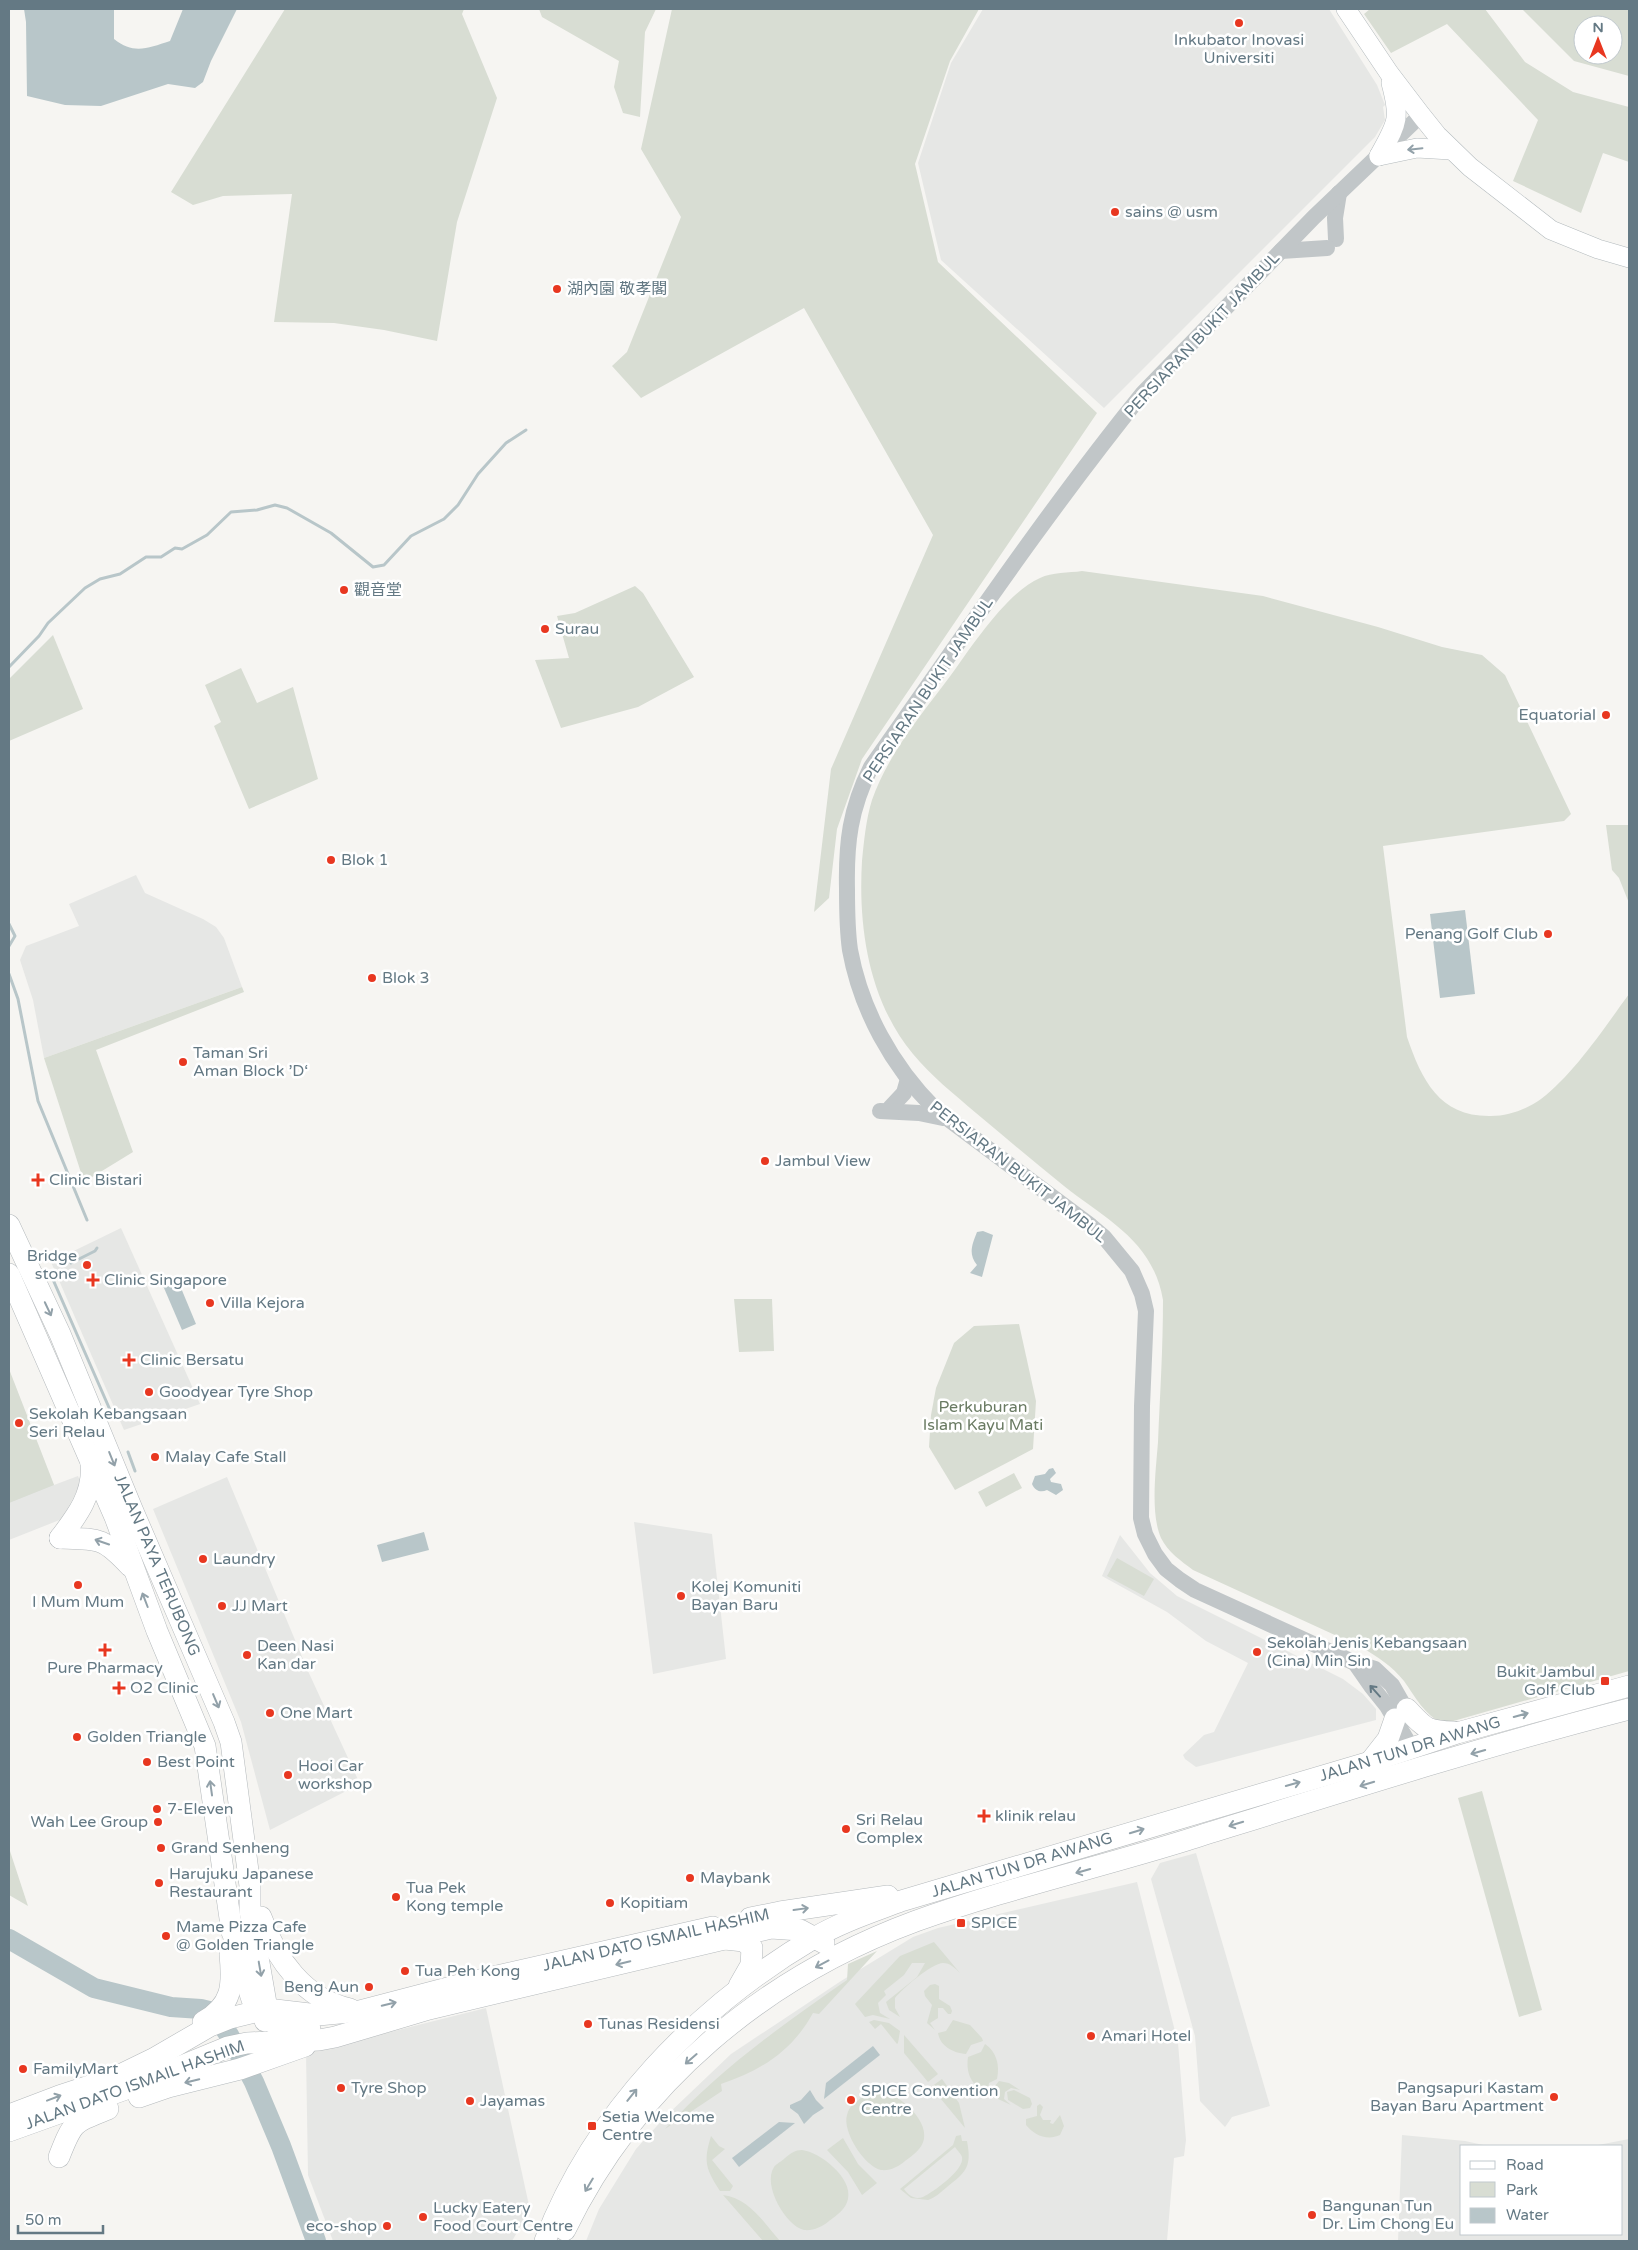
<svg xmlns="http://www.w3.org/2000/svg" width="1638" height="2250" viewBox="0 0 1638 2250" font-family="'Varela Round','Noto Sans SC',sans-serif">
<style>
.built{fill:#e6e7e5}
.green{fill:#d8ddd3;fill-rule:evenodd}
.water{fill:#b8c6c9}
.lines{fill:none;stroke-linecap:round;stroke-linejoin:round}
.stream{stroke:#b8c6c9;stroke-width:3}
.river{stroke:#b8c6c9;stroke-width:20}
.secondary-casing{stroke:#b3babd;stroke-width:20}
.primary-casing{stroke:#b4b9bc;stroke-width:22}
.tertiary{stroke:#c1c6c8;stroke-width:16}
.secondary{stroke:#fff;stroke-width:19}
.primary{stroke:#fff;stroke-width:21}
.oneway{stroke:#92a1a9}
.oneway2{stroke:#647984}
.poi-dot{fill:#e83720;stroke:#fff;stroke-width:2}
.labels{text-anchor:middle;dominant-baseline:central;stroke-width:5;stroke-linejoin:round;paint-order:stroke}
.poi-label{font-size:16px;fill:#647984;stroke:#fff;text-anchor:start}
.street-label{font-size:16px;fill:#647984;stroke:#fff}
.park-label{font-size:16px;fill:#6a7b63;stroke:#fff}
</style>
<rect width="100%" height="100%" fill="#f6f5f2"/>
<g class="built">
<path d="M983,9H1329L1377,85L1385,105L1383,107L1385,120L1375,137L1104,408L941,260L918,163L951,63Z"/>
<path d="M136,875L145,893L203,919L216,927L224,938L242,987L44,1058L33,1000L20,960L26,946L79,926L69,904Z"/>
<path d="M121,1228L200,1404L124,1430L51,1262Z"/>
<path d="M9,1370L54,1485L78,1476L81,1483L62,1519L9,1540Z"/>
<path d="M227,1477L308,1671L360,1784L270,1830L241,1722L153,1509Z"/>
<path d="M634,1522L712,1534L726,1659L653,1674Z"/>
<path d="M1120,1535L1150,1573L1177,1596L1343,1679L1363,1694L1376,1709V1720L1196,1767L1185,1759L1183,1755L1204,1735L1214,1732L1248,1663L1206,1641L1167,1612L1102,1576Z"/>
<path d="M1196,1853L1270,2106L1232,2117L1225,2127L1200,2101L1195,2036L1151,1879L1160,1863Z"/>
<path d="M1137,1882L1178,2043L1186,2140L1184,2156L1174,2158L1167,2241H586L599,2209L636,2149L666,2116L731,2054L841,1981L913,1937L938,1928Z"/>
<path d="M486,2008L530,2210L512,2241H333L308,2175L306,2053Z"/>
<path d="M1402,2135L1465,2141L1488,2146H1462V2234H1622V2146H1593L1629,2139V2241H1398Z"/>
</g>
<g class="green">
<path d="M285,9H464L462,14L497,98L457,222L437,341L384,330L334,323L274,322L292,194L223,196L193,205L171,192Z"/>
<path d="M539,9H656L645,32L640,117L623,113L614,87L619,61L542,17Z"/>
<path d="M672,9H979L950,61L915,164L938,262L1097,413L862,759L837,829L829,898L814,912L831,769L933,535L804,308L641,398L612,366L627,352L681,217L641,149Z"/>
<path d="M1370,9H1485L1525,62L1573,92L1629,107V162L1603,153L1581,213L1513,181L1538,120L1447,24L1391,53L1364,14Z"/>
<path d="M1522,9H1629V76L1574,61ZM1583,25H1613V55H1583Z"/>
<path d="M1082,571L1263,596L1378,627L1442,647L1482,655L1505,675L1571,814L1564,821L1383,846L1407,1037C1422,1081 1440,1117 1491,1116C1509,1116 1527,1109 1541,1099C1574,1074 1605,1027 1629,994V1671L1443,1724C1424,1714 1416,1698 1404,1681C1392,1666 1378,1657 1361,1647L1193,1570C1181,1561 1168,1552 1161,1538C1150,1513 1156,1469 1158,1442C1160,1395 1163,1348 1163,1300C1153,1241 1107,1220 1064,1186C1034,1162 1005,1137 976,1113C954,1094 931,1076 913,1054C869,1001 858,928 862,861C864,841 866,819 872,800C888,754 922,714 951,675C972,646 1007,592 1040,578C1052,572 1069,573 1082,571Z"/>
<path d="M635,586L643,593L694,677L638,707L561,728L535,660L569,658L557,616L575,613Z"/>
<path d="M53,635L83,709L9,741V679Z"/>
<path d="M241,668L257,703L293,687L318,779L249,809L214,726L221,722L205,685Z"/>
<path d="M1606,825H1629V903L1619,878L1612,870Z"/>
<path d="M242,987L244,992L96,1050L133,1152L84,1182L44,1058Z"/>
<path d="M734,1299H772L774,1351L739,1352Z"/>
<path d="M1019,1324L1036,1401L1033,1449L955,1490L929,1447L931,1415L936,1388L954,1343L974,1326Z"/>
<path d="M9,1369L54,1485L9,1503Z"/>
<path d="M1014,1473L1022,1488L986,1507L978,1492Z"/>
<path d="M1117,1558L1154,1579L1144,1596L1107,1576Z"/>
<path d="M1482,1791L1542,2010L1519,2017L1458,1798Z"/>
<path d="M9,1848L28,1906L9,1895Z"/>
<path d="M934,1942L960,1973C955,1968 950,1963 943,1963C932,1963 902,1989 895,1998V2008L900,2017L889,2010L886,2002L917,1977L925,1963H912L904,1975L884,1991L886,1995L878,2003L880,2013L890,2019L873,2015L865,2017L855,2004L900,1956Z"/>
<path d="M877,1951L819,2014L813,2013C793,2050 761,2071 721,2084L722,2091L665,2129C719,2070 782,2025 847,1980L848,1964Z"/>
<path d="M935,1984L939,1986V1999L950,2006L952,2011L951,2014H948L943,2008H938V2018L930,2023L935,2030L927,2023L932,2005L925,1996L924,1991L930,1985Z"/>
<path d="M874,2020L889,2023L900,2031L898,2043L897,2044L881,2024L875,2029L869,2022Z"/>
<path d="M953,2020L970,2025L982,2038L983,2041L971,2045L966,2054C953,2053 940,2046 938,2033L946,2031Z"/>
<path d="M904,2035L938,2074L928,2082L904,2053Z"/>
<path d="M985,2044C997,2052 1000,2066 997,2079L989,2083L988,2089L983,2090C970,2084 966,2071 968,2057L981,2052Z"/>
<path d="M942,2079L959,2103L965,2128L931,2087Z"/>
<path d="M999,2081L1009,2083L1020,2090L1011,2088L1005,2092L1004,2099L1011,2105L998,2099L991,2091Z"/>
<path d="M878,2090C896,2092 928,2118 924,2139C922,2149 913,2155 905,2161C898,2167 890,2171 881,2170C864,2166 842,2131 847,2115C849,2106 855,2103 861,2098C867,2093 870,2090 878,2090Z"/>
<path d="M1014,2090L1030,2098L1032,2104L1030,2108L1023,2109L1008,2100L1007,2092Z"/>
<path d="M1040,2104L1043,2107L1040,2115L1043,2120H1051L1050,2123L1053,2124L1060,2115L1064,2126L1060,2135C1047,2141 1034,2135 1026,2125V2119L1037,2116V2106Z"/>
<path d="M961,2135L962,2141H967C972,2167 966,2172 947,2187C941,2192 935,2198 928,2200L911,2198L900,2189L953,2145L956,2136ZM955,2147C957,2150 961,2154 962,2157C965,2170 933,2192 923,2197C915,2200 909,2196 904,2189Z"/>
<path d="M711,2136L719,2146L725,2149L712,2160L733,2186L730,2191H720C706,2169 703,2162 711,2136Z"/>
<path d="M843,2138L858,2164L877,2183L862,2195L848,2172L827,2150Z"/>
<path d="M802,2150C820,2152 853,2178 848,2199C846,2209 837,2215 829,2221C822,2227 813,2231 804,2230C786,2226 762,2185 774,2167C776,2164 782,2161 785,2158C791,2153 795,2150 802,2150Z"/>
<path d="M723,2195C749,2198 764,2223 780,2241H763Z"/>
</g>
<g class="water">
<path d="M24,9H114V39C134,55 148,48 170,41L183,9H237L211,61L203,82L195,88L168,84L101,106L65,105L27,96L26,22Z"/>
<path d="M1465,910L1475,994L1440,998L1430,914Z"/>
<path d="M983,1231L993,1235L982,1277L970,1273L977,1265C968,1254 972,1245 977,1232Z"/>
<path d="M176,1276L196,1324L182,1330L161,1281Z"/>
<path d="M1053,1468L1056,1473L1050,1479L1051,1482L1061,1484L1063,1490L1056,1495L1047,1490C1041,1493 1035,1491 1032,1484L1035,1476L1045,1474L1049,1469Z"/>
<path d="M424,1532L429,1550L382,1562L377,1545Z"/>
<path d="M873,2046L880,2055L824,2099L826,2083Z"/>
<path d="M810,2090L816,2100L824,2108L813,2115L804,2124L798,2114L790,2108V2105L801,2100Z"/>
<path d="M779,2122L795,2123L739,2167L732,2158Z"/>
</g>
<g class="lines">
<g class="stream">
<path d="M9,667L39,636L48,623L85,588L100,579L120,574L146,557H161L175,548L182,549L207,535L231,512L257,510L275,505L287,508L331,533L373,567L384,565L411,536L444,519L458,505L478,474L506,443L526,430"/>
<path d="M9,924L15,936L9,946"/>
<path d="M9,974L18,999L38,1101L87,1220"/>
<path d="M71,1263L95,1251L97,1248"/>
<path d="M52,1272L51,1275L114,1419"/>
<path d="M128,1452L135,1471"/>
<path d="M198,2009L199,2001"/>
</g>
<path class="river" d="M9,1939L94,1988L171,2007L201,2009L209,2011L217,2018L229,2035L254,2082L281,2146L316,2241"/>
<defs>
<g id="secondary">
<path d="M1346,9L1389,73L1421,115L1437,135L1470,167L1551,230L1598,249L1629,258"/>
<path d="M1379,156C1397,123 1401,120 1391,83"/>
<path d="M1379,156L1417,148L1451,150"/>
</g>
<g id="primary">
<path d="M9,1225L60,1334L132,1509L224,1722L231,1742L250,1886V1911L267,2009L265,2021"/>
<path d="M9,1274L115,1517L157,1631L205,1746L232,1932C235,1939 238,1947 241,1954C249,1982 246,2014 279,2025C289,2028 300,2028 310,2029"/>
<path d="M60,1538C77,1516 94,1493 91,1464"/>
<path d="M60,1538C99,1539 103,1537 130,1566"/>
<path d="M1407,1709C1426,1729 1426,1731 1454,1732"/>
<path d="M1370,1762L1388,1739L1395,1719"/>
<path d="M261,1917C276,1959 304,1999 350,2009"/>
<path d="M750,1918L780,1912L888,1896"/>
<path d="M725,1939L744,1941L752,1948L751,1965L739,1986"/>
<path d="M203,2022C233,2005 233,1985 230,1954"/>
<path d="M139,2097L168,2087L240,2069L305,2046"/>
<path d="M9,2115L59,2096L114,2078L153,2059L210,2026L230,2018L267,2009L318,2015L360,2011L471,1982L713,1927"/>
<path d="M9,2131L126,2089L228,2047L247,2043L319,2040L335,2037L429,2009L771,1928L800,1930L824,1943"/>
<path d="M59,2157C73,2121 73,2123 108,2109"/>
<path d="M565,2230C636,2083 764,1977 916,1921C1005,1889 1097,1868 1187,1840C1334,1794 1481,1747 1629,1709"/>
<path d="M545,2241C594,2113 697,2007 814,1938C841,1922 872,1912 901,1901L1370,1762L1457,1733L1629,1686"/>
</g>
</defs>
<use href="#secondary" class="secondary-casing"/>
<use href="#primary" class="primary-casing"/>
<g class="tertiary">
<path d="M1336,239L1335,218L1339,193"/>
<path d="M1281,251L1327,248"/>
<path d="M890,1108L904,1093L908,1079"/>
<path d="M880,1111L919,1113L943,1118"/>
<path d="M1355,1663L1371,1686L1387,1706L1412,1749"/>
<path d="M1412,1720L1392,1685L1375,1669L1355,1663L1195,1590L1180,1580L1166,1569L1155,1554L1145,1534L1141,1518L1142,1406L1146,1311L1142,1294L1132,1271L1104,1237L1091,1226L935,1109C892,1066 861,1010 850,950C847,929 847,909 847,889C846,843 850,809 871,767C960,641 1046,513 1143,393L1314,217L1421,115"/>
</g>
<use href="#secondary" class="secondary"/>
<use href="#primary" class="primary"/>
</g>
<defs><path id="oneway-shaft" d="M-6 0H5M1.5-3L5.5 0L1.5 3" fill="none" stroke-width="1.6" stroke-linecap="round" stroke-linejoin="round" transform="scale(1.25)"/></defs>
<g class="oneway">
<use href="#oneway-shaft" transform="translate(1415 149) rotate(174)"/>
<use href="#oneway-shaft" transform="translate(48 1309) rotate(65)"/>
<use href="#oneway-shaft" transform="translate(112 1459) rotate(68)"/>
<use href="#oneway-shaft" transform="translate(102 1542) rotate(-161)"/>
<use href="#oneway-shaft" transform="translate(145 1600) rotate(-111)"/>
<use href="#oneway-shaft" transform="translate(216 1701) rotate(67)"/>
<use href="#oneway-shaft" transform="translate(1521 1715) rotate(-15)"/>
<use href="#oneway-shaft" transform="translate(1478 1752) rotate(164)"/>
<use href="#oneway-shaft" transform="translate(1293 1784) rotate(-16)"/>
<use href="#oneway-shaft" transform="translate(1367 1784) rotate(163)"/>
<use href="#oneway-shaft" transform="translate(211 1788) rotate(-98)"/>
<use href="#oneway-shaft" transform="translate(1236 1824) rotate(163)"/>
<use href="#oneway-shaft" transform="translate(1137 1831) rotate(-17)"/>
<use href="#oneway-shaft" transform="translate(1083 1871) rotate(164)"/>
<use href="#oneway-shaft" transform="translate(801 1909) rotate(-8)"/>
<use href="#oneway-shaft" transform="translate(623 1963) rotate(167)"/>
<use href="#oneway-shaft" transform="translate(822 1964) rotate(152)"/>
<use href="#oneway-shaft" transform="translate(260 1969) rotate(80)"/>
<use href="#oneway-shaft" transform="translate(389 2004) rotate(-14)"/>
<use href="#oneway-shaft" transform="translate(691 2059) rotate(139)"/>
<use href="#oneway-shaft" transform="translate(192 2081) rotate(166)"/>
<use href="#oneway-shaft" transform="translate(632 2095) rotate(-51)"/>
<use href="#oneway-shaft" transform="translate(54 2098) rotate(-21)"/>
<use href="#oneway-shaft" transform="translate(589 2185) rotate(121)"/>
</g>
<use class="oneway2" href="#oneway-shaft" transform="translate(1375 1691) rotate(-132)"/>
<g class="poi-dot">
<circle cx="1239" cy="23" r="5"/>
<circle cx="1115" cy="212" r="5"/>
<circle cx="557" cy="289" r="5"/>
<circle cx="344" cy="590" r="5"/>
<circle cx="545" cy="629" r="5"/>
<circle cx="1606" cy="715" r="5"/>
<circle cx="331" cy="860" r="5"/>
<circle cx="1548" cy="934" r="5"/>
<circle cx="372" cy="978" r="5"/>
<circle cx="183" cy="1062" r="5"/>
<circle cx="765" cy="1161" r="5"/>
<path d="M35.5 1172.5h5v5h5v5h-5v5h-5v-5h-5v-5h5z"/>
<circle cx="87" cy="1265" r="5"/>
<path d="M90.5 1272.5h5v5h5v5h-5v5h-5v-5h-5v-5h5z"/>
<circle cx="210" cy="1303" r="5"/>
<path d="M126.5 1352.5h5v5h5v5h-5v5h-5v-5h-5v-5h5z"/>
<circle cx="149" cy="1392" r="5"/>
<circle cx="19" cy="1423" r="5"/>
<circle cx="155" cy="1457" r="5"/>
<circle cx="203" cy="1559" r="5"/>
<circle cx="78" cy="1585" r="5"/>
<circle cx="681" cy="1596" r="5"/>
<circle cx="222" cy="1606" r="5"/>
<path d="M102.5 1642.5h5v5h5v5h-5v5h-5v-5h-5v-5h5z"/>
<circle cx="1257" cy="1652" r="5"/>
<circle cx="247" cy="1655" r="5"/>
<rect x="1600" y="1676" width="10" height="10" rx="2.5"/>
<path d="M116.5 1680.5h5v5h5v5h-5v5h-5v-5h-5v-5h5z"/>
<circle cx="270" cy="1713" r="5"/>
<circle cx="77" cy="1737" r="5"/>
<circle cx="147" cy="1762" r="5"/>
<circle cx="288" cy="1775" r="5"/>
<circle cx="157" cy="1809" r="5"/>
<path d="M981.5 1808.5h5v5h5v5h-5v5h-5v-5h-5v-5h5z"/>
<circle cx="158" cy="1822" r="5"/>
<circle cx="846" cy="1829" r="5"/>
<circle cx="161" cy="1848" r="5"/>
<circle cx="690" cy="1878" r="5"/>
<circle cx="159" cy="1883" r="5"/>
<circle cx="396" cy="1897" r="5"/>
<circle cx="610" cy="1903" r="5"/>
<rect x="956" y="1918" width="10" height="10" rx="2.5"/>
<circle cx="166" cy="1936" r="5"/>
<circle cx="405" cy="1971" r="5"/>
<circle cx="369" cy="1987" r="5"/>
<circle cx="588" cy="2024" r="5"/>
<circle cx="1091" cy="2036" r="5"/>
<circle cx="23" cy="2069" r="5"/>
<circle cx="341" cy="2088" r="5"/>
<circle cx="1554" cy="2097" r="5"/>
<circle cx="851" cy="2100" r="5"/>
<circle cx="470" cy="2101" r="5"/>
<rect x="587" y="2121" width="10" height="10" rx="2.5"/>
<circle cx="1312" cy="2215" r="5"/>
<circle cx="423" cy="2217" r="5"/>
<circle cx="387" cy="2226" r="5"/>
</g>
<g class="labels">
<g class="poi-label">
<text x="1239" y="40" text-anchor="middle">Inkubator Inovasi<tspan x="1239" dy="18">Universiti</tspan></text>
<text x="1125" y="212">sains @ usm</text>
<text x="567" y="289">湖內園 敬孝閣</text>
<text x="354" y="590">觀音堂</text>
<text x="555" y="629">Surau</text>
<text x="1596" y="715" text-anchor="end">Equatorial</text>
<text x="341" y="860">Blok 1</text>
<text x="1538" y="934" text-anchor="end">Penang Golf Club</text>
<text x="382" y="978">Blok 3</text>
<text x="193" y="1053">Taman Sri<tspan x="193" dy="18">Aman Block ’D‘</tspan></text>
<text x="775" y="1161">Jambul View</text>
<text x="49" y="1180">Clinic Bistari</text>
<text x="77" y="1256" text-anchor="end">Bridge<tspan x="77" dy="18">stone</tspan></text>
<text x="104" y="1280">Clinic Singapore</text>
<text x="220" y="1303">Villa Kejora</text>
<text x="140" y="1360">Clinic Bersatu</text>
<text x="159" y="1392">Goodyear Tyre Shop</text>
<text x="29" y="1414">Sekolah Kebangsaan<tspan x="29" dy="18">Seri Relau</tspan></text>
<text x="165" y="1457">Malay Cafe Stall</text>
<text x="213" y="1559">Laundry</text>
<text x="691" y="1587">Kolej Komuniti<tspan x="691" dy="18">Bayan Baru</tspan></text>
<text x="78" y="1602" text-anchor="middle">I Mum Mum</text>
<text x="232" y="1606">JJ Mart</text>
<text x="1267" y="1643">Sekolah Jenis Kebangsaan<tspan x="1267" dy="18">(Cina) Min Sin</tspan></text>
<text x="257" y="1646">Deen Nasi<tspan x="257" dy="18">Kan dar</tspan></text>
<text x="105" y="1668" text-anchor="middle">Pure Pharmacy</text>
<text x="1595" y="1672" text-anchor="end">Bukit Jambul<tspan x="1595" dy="18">Golf Club</tspan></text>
<text x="130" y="1688">O2 Clinic</text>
<text x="280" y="1713">One Mart</text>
<text x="87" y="1737">Golden Triangle</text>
<text x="157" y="1762">Best Point</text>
<text x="298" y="1766">Hooi Car<tspan x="298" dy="18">workshop</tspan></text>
<text x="167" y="1809">7-Eleven</text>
<text x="995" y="1816">klinik relau</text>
<text x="856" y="1820">Sri Relau<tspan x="856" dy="18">Complex</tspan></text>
<text x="148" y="1822" text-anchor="end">Wah Lee Group</text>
<text x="171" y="1848">Grand Senheng</text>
<text x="169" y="1874">Harujuku Japanese<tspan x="169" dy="18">Restaurant</tspan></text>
<text x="700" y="1878">Maybank</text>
<text x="406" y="1888">Tua Pek<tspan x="406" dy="18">Kong temple</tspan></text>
<text x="620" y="1903">Kopitiam</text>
<text x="971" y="1923">SPICE</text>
<text x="176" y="1927">Mame Pizza Cafe<tspan x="176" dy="18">@ Golden Triangle</tspan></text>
<text x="415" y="1971">Tua Peh Kong</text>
<text x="359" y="1987" text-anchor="end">Beng Aun</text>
<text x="598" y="2024">Tunas Residensi</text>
<text x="1101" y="2036">Amari Hotel</text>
<text x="33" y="2069">FamilyMart</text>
<text x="351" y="2088">Tyre Shop</text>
<text x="1544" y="2088" text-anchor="end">Pangsapuri Kastam<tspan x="1544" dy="18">Bayan Baru Apartment</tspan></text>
<text x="861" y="2091">SPICE Convention<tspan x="861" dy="18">Centre</tspan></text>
<text x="480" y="2101">Jayamas</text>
<text x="602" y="2117">Setia Welcome<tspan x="602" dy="18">Centre</tspan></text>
<text x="1322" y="2206">Bangunan Tun<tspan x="1322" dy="18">Dr. Lim Chong Eu</tspan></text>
<text x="433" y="2208">Lucky Eatery<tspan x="433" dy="18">Food Court Centre</tspan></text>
<text x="377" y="2226" text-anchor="end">eco-shop</text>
</g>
<g class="street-label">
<text transform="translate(1202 335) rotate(-47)">PERSIARAN BUKIT JAMBUL</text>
<text transform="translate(928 690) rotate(-56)">PERSIARAN BUKIT JAMBUL</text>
<text transform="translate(1018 1172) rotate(38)">PERSIARAN BUKIT JAMBUL</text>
<text transform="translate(157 1565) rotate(67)">JALAN PAYA TERUBONG</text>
<text transform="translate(1410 1749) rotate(-17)">JALAN TUN DR AWANG</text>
<text transform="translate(1022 1865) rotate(-17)">JALAN TUN DR AWANG</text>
<text transform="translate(656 1940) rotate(-13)">JALAN DATO ISMAIL HASHIM</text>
<text transform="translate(135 2085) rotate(-20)">JALAN DATO ISMAIL HASHIM</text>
</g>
<g class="park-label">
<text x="983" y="1407">Perkuburan<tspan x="983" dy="18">Islam Kayu Mati</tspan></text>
</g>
</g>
<rect width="1638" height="2250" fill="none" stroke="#647984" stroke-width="20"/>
<rect x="1460" y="2145" width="162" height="90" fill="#ffffff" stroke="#c1c9ce"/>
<rect x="1470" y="2161" width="25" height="8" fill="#ffffff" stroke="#c1c9ce"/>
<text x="1506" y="2170" font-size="15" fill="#647984">Road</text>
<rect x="1470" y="2182" width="25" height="15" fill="#d8ddd3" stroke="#c1c9ce"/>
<text x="1506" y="2195" font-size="15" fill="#647984">Park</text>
<rect x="1470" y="2208" width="25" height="15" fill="#b8c6c9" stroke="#c1c9ce"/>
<text x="1506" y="2220" font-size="15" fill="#647984">Water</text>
<g transform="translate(1598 40)"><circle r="24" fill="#ffffff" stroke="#c1c9ce"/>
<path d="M0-4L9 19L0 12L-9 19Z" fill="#e83720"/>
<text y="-8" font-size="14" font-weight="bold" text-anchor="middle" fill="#647984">N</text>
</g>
<path d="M18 2225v8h85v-8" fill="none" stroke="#647984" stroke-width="2.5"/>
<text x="25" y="2225" font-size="15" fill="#647984" stroke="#ffffff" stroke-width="4" paint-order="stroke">50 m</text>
</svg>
